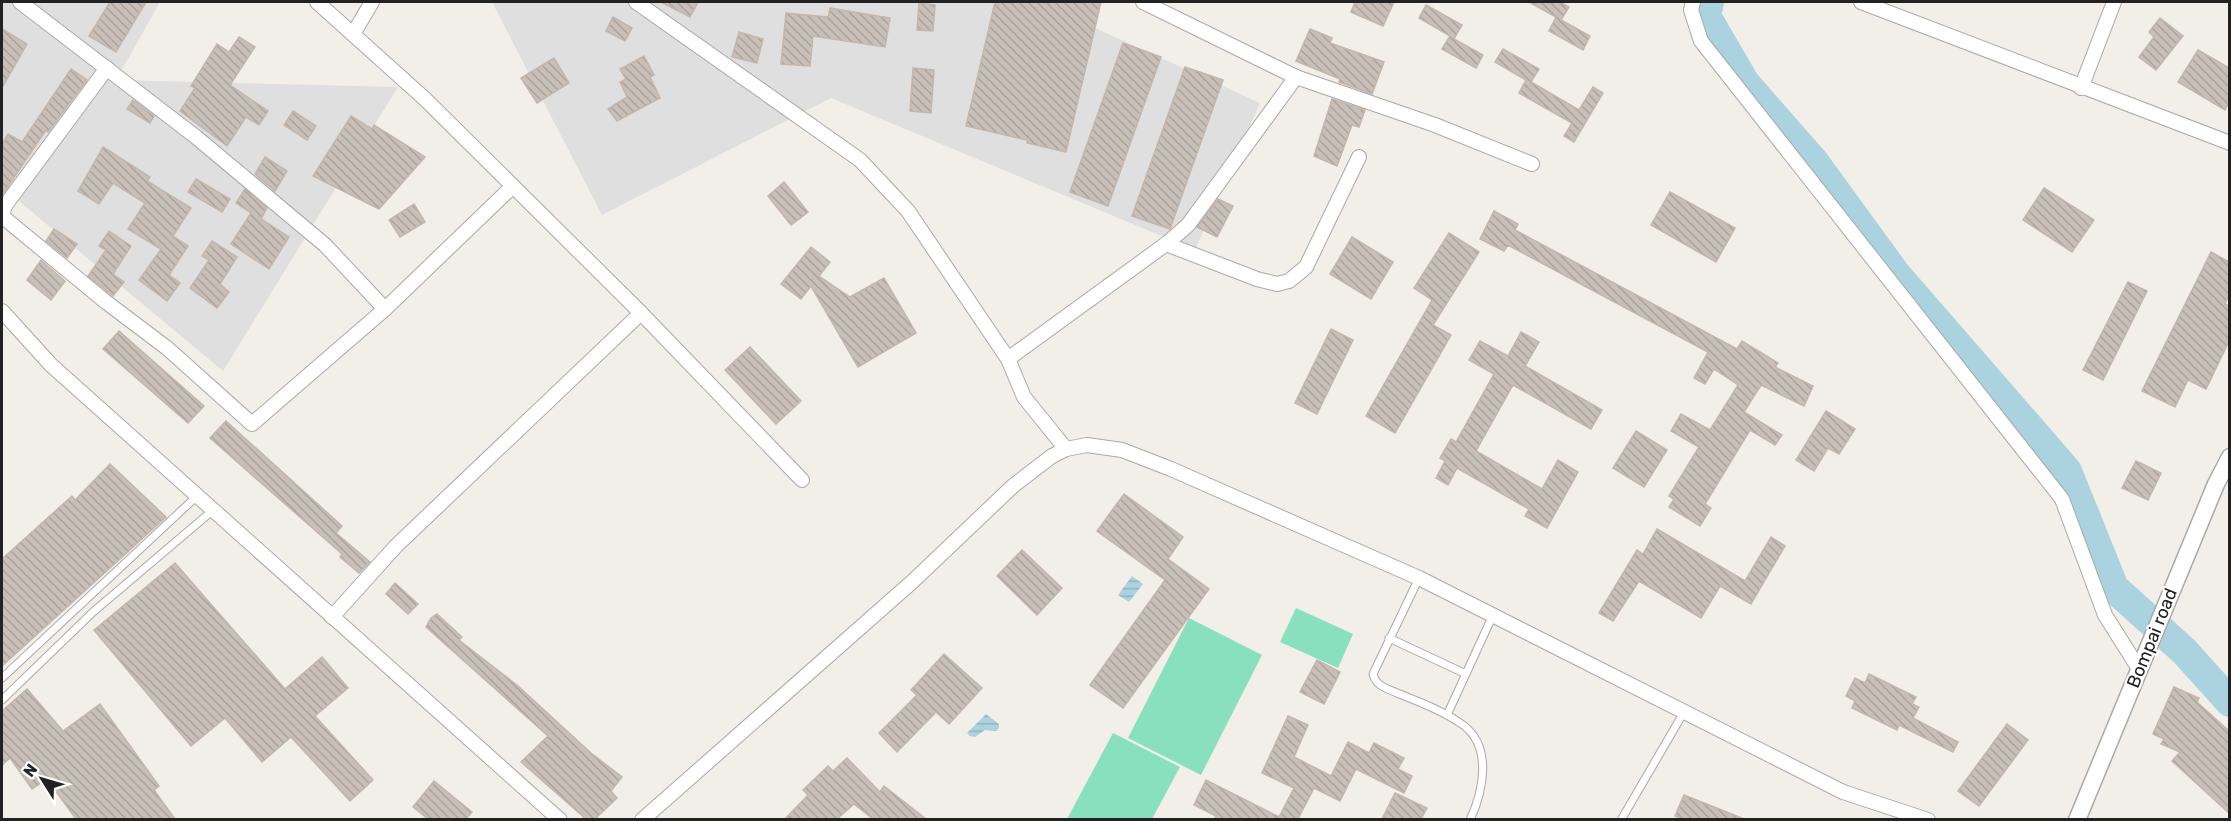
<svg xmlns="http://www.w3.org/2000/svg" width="2231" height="821" viewBox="0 0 2231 821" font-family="Rubik,sans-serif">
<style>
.residential{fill:#e0dfdf}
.pitch{fill:#88e0be}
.water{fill:url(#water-rules)}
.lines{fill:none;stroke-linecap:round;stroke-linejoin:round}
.river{stroke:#aad3df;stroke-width:30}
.building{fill:url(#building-back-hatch);stroke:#c4b6ab;stroke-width:1.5}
.service-casing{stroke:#a9a9a9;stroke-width:9}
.minor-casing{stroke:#a9a9a9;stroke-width:16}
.tertiary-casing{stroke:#a9a9a9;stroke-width:19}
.service{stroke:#fff;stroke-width:7}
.minor{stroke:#fff;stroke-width:14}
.tertiary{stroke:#fff;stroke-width:16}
.labels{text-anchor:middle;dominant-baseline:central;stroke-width:4.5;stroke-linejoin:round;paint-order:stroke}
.street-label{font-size:18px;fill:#222;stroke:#fff}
</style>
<defs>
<pattern id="water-rules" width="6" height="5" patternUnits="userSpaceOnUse" patternTransform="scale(1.5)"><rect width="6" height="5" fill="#aad3df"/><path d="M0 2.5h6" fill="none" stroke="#92b5bf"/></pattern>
<pattern id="building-back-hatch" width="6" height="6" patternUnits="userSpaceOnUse" patternTransform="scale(1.5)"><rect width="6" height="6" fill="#c7bfb8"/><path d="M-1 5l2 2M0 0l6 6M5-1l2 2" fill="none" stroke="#aba49e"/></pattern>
</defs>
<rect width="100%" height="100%" fill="#f2efe9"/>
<g class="residential">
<path d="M2,2H160L116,80L398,87L223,371L2,187Z"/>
<path d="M492,2H1100L1084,23L1260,103L1195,250L831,98L602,215Z"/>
</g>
<g class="pitch">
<path d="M1296,608L1353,634L1338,668L1280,642Z"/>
<path d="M1189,618L1262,655L1201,775L1128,738Z"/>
<path d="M1113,733L1180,767L1152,819H1067Z"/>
</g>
<g class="water">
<path d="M1132,576L1143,584L1129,602L1118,595Z"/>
<path d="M986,714L999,724V728L996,731L985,730L975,737L970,736L967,733Z"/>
</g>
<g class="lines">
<path class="river" d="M1709,2L1706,16L1745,83L1815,163L1895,273L2067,471L2114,588L2184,651L2230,702"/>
</g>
<g class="building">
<path d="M110,2H146L116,52L89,36Z"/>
<path d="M661,2H698L690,17Z"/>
<path d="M995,2H1101L1066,152L1027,143V140L966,126Z"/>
<path d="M1355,2H1394L1383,26L1351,12Z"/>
<path d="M1529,2H1560L1569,7L1561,20L1590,36L1583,50L1549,31L1556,17Z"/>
<path d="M919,3L935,5L933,31L917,30Z"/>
<path d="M1426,5L1462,25L1454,39L1483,55L1476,68L1442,49L1450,36L1419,18Z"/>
<path d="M830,8L890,18L885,47L813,36L810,66L781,64L786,13L828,17Z"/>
<path d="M613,17L632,28L625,41L606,31Z"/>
<path d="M2160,18L2183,36L2156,70L2139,57L2154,37L2149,32Z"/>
<path d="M2,29L27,44L2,88Z"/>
<path d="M1310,29L1332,38L1330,43L1384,62L1372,94L1339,82L1340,79L1296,61Z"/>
<path d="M739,32L763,39L757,63L732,57Z"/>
<path d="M239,37L255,47L230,85L268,111L259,125L246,117L227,146L180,111L195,88L191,86L217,44L229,52Z"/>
<path d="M1123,43L1161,57L1108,206L1070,192Z"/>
<path d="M1503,49L1539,69L1531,82L1579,110L1593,87L1603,93L1574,142L1564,136L1572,123L1519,93L1526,80L1495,62Z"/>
<path d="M2198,50L2229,68V102L2225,110L2178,82Z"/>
<path d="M644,56L654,75L650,77L660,98L617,121L608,109L627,97L620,82L626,79L620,69Z"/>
<path d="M554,58L569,83L537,103L521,78Z"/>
<path d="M1185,67L1223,80L1170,229L1132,216Z"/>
<path d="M913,68L934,70L931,113L910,111Z"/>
<path d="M71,69L87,80L48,132L46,130L2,195V144L8,134L22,142Z"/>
<path d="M1332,99L1365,110L1359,127L1352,125L1337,166L1314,156Z"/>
<path d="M133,100L154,116L150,123L127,109Z"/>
<path d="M293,111L316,126L307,140L284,125Z"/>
<path d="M351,116L372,129L374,125L425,157L379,209L313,176Z"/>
<path d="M103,147L150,177L147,181L191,208L173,236L188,246L169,275L180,283L167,301L139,280L161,249L128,229L145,203L113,183L99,204L78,191Z"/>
<path d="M265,157L287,171L275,191L255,174Z"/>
<path d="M196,179L230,199L222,212L188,192Z"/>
<path d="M784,182L808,212L791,225L768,196Z"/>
<path d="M2044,188L2094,220L2072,252L2023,220Z"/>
<path d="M245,189L267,208L261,219L289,237L269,269L231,244L251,213L236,203Z"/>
<path d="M1670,192L1735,228L1716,262L1651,225Z"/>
<path d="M1218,199L1233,206L1217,237L1197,227Z"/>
<path d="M414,204L425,222L400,237L389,220Z"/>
<path d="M1494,211L1518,224L1515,230L1737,349L1742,341L1778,363L1775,367L1813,386L1804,406L1761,385L1744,412L1782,435L1775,445L1750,430L1705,504L1711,508L1700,526L1669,507L1674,499L1669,496L1699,447L1671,431L1681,414L1710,430L1738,385L1714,369L1705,384L1694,378L1708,352L1508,245L1504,251L1480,239Z"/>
<path d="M54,229L77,244L67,258L46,241Z"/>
<path d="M109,231L131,246L113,274L124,282L113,296L88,276L106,250L99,246Z"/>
<path d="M1449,233L1479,252L1433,325L1451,335L1395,433L1366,416L1432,300L1414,288Z"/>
<path d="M1352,237L1393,262L1371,299L1330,274Z"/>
<path d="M212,241L237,257L220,284L229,292L217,308L190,288L209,260L202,256Z"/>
<path d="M811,247L830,262L819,276L850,297L884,278L916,333L858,367L811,286L801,299L781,284Z"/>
<path d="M2211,252L2229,262V295L2225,304L2229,306V341L2206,389L2188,380L2175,407L2142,391Z"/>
<path d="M41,260L65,281L51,300L27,280Z"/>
<path d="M2128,282L2147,291L2103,380L2083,370Z"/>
<path d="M1331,329L1353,340L1317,414L1295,403Z"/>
<path d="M119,331L204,406L188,423L103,349Z"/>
<path d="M1521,332L1539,342L1525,366L1602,410L1591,429L1513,385L1476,451L1542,489L1558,460L1578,472L1547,528L1525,516L1529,509L1457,468L1448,485L1436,478L1445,461L1440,458L1451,439L1456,442L1494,374L1469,360L1480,341L1508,356Z"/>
<path d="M750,347L801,401L776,424L725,370Z"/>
<path d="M1826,411L1855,429L1839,454L1828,448L1814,471L1796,460Z"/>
<path d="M226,421L342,526L336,533L370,562L359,573L340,557L342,554L210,438Z"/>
<path d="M1636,431L1667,450L1644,487L1613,468Z"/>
<path d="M2136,461L2161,473L2148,500L2122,488Z"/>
<path d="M110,464L166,517L2,666V559L72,496L75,500Z"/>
<path d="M1124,494L1183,537L1168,559L1209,589L1123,708L1090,685L1165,580L1097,531Z"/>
<path d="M1657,529L1745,581L1771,537L1785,546L1751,604L1720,586L1701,618L1639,581L1613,621L1599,613L1637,550L1643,554Z"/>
<path d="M1022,550L1062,588L1037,615L997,576Z"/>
<path d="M175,563L285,689L322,657L348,688L315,716L373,780L350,801L291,737L262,762L225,718L191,746L94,630Z"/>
<path d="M395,583L418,604L408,614L386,594Z"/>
<path d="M437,614L462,637L459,640L518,686L591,753L622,777L611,791L617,798L595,819H586L521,762L548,736L426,627L431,618Z"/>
<path d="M944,654L982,688L949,724L936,712L897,752L879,733L917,695L911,690Z"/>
<path d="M1317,660L1340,672L1324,704L1300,692Z"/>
<path d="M1869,674L1916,697L1912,704L1919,707L1913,718L1958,742L1953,752L1899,725L1897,730L1852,708L1855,701L1846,696L1855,678L1865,683Z"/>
<path d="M2174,687L2199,698L2197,702L2229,731V813L2172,761L2180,752L2161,744L2164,739L2153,734Z"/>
<path d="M27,689L63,731L100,704L159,786L154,790L175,819H76L47,779L32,789L10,758L2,765V711Z"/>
<path d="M1288,716L1308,725L1294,757L1331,776L1348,742L1369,753L1374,743L1404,758L1398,769L1412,776L1404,793L1356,769L1340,801L1314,788L1298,819H1215L1216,816L1194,805L1206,780L1279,817L1294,788L1262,773Z"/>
<path d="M2007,724L2028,740L1979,806L1958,791Z"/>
<path d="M847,758L880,792L884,786L926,819H873L854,804L837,819H785L808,795L803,790L828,766L833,771Z"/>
<path d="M434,781L472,812L466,819H428L413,807Z"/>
<path d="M1395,793L1427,808L1421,819H1382Z"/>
<path d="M1684,795L1744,819H1683L1675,816Z"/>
</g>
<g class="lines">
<defs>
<g id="service">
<path d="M1419,578L1373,674C1376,686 1386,688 1397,693C1419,702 1444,711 1463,725C1493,747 1483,792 1470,820"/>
<path d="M1389,638L1466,674"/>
<path d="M2,678L197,496"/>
<path d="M2,700L93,612L212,511"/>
<path d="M1447,715L1493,615"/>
<path d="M1621,820L1684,712"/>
</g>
<g id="minor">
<path d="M20,2L196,137L325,245L385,309"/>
<path d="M317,2L425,99L641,313"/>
<path d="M636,2L860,160L908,211L1008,359L1024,397L1066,449"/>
<path d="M1143,2L1296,77L1435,125L1532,164"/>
<path d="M1693,2L1691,10L1701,41L2062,499L2105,615L2139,669"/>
<path d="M1861,2L2230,143"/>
<path d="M353,34L372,2"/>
<path d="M107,68L4,207L3,217L106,302L167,348L252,424L385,309L513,186"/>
<path d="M2081,88L2114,2"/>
<path d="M1166,244L1257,279L1277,284L1289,281L1306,267L1359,157"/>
<path d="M2,311L51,365L560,820"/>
<path d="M1008,359L1166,244L1188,225L1296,77"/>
<path d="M332,617L396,546L641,313L802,480"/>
<path d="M642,820L912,582L1013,486L1052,456L1066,449L1087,445L1122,450L1171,469L1419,578L1843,792L1928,820"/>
</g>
<path id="tertiary" d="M2077,820L2216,484L2230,457"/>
</defs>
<use href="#service" class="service-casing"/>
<use href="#minor" class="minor-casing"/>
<use href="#tertiary" class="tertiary-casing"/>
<use href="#service" class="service"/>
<use href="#minor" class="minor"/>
<use href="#tertiary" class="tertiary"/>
</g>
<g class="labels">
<g class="street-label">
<text transform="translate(2152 638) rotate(-68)">Bompai road</text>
</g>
</g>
<rect width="2231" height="821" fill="none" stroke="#222222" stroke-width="6"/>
<g transform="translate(42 779) rotate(307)" stroke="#ffffff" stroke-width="4.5" paint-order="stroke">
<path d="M0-4.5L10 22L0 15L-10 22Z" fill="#222222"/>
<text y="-9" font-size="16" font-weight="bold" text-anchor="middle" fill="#222222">N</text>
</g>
</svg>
